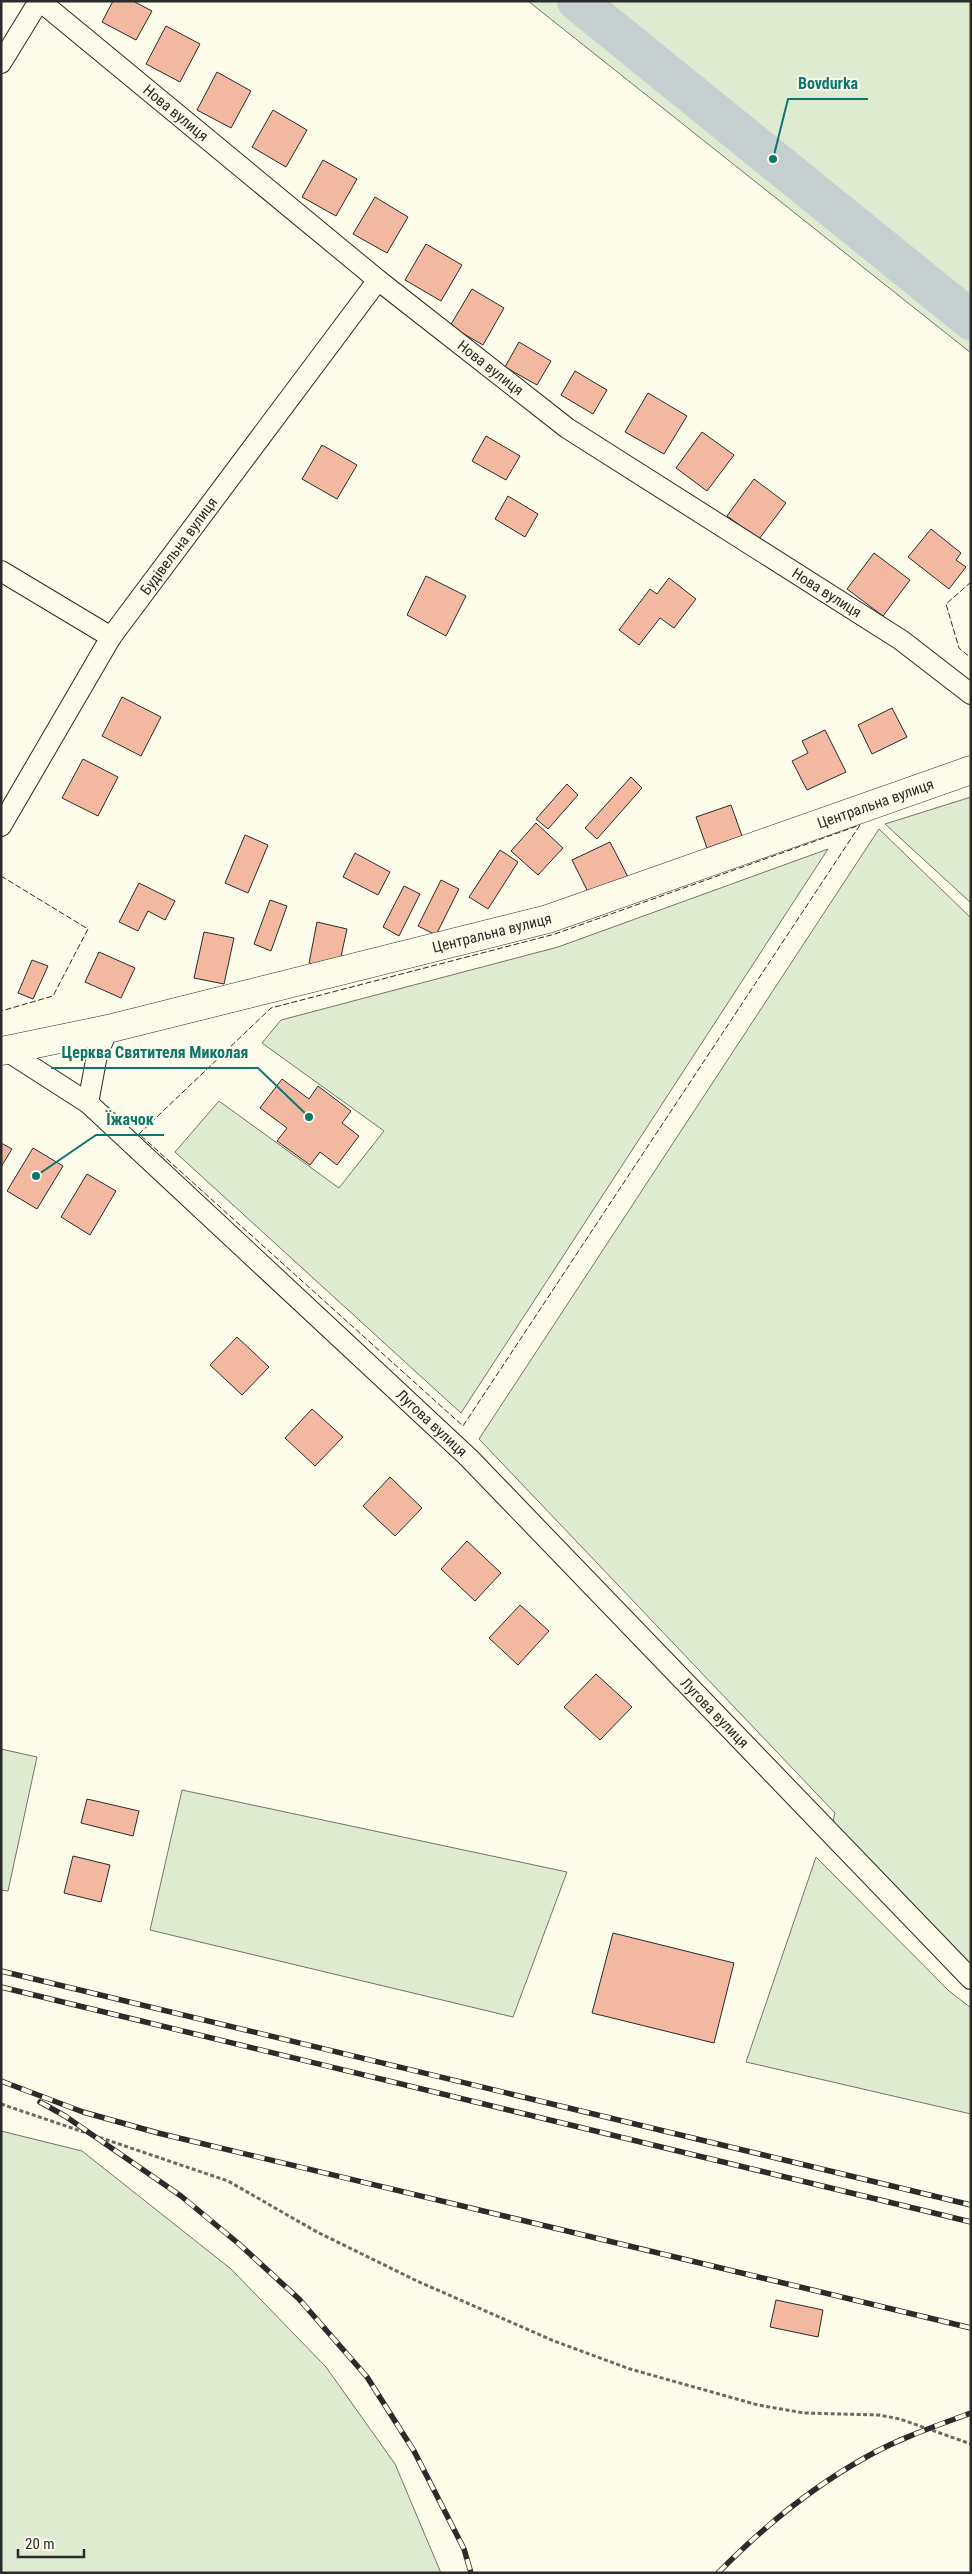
<svg xmlns="http://www.w3.org/2000/svg" width="972" height="2574" viewBox="0 0 972 2574" font-family="'Roboto Condensed',sans-serif">
<style>
.green{fill:#deebd1;stroke:#74746e}
.lines{fill:none;stroke-linecap:round;stroke-linejoin:round}
.river{stroke:#c7d0d0;stroke-width:40}
.building{fill:#f2b8a0;stroke:#2b2b2b}
.street-casing{stroke:#2b2b2b;stroke-width:22}
.secondary-casing{stroke:#2b2b2b;stroke-width:29}
.path{stroke:#6a6964;stroke-width:3;stroke-dasharray:4 2.5;stroke-linecap:butt}
.street{stroke:#fdfbea;stroke-width:20}
.secondary{stroke:#fdfbea;stroke-width:28}
.rail-casing{stroke:#2b2b2b;stroke-width:5.5}
.rail{stroke:#fdfbea;stroke-width:4;stroke-dasharray:11;stroke-linecap:butt}
.fence{stroke:#2b2b2b;stroke-width:1;stroke-dasharray:6 2.5;stroke-linecap:butt}
.labels{text-anchor:middle;dominant-baseline:central;stroke-width:4;stroke-linejoin:round;paint-order:stroke}
.street-label{font-size:15px;fill:#2b2b2b;stroke:#fdfbea}
.leader{fill:none;stroke:#0f766e;stroke-width:2}
.callout-dot{fill:#0f766e;stroke:#fdfbea;stroke-width:2}
.callout-label{font-size:16px;text-anchor:middle;font-weight:bold;fill:#0f766e;stroke:#fdfbea;stroke-width:4;stroke-linejoin:round;paint-order:stroke}
</style>
<rect width="100%" height="100%" fill="#fdfbea"/>
<g class="green">
<path d="M528,1H971V353Z"/>
<path d="M971,797V903L885,824Z"/>
<path d="M879,829L971,918V1967L832,1826L835,1813L479,1439Z"/>
<path d="M828,849L461,1413L175,1152L219,1101L339,1188L384,1131L262,1043L281,1020L558,947Z"/>
<path d="M1,1749L37,1757L8,1891L1,1890Z"/>
<path d="M182,1790L567,1872L513,2017L150,1930Z"/>
<path d="M816,1857L949,1991L971,2008V2114L746,2062Z"/>
<path d="M1,2131L82,2151L231,2269L326,2367L395,2464L441,2573H1Z"/>
</g>
<g class="lines">
<path class="river" d="M577,1L971,320"/>
</g>
<g class="building">
<path d="M113,1H133L152,11L136,40L102,22Z"/>
<path d="M166,26L200,44L180,82L146,64Z"/>
<path d="M217,72L251,91L231,128L197,110Z"/>
<path d="M273,110L307,130L286,167L252,147Z"/>
<path d="M323,160L357,179L336,216L302,197Z"/>
<path d="M375,197L408,217L387,253L353,234Z"/>
<path d="M426,244L462,265L441,301L405,280Z"/>
<path d="M472,289L504,308L483,345L450,326Z"/>
<path d="M519,342L551,361L537,385L505,367Z"/>
<path d="M575,371L607,390L593,414L561,395Z"/>
<path d="M648,393L687,416L664,454L625,432Z"/>
<path d="M702,432L734,455L707,491L676,468Z"/>
<path d="M486,436L520,456L506,480L472,461Z"/>
<path d="M322,445L357,465L337,499L302,479Z"/>
<path d="M754,479L786,503L759,539L727,516Z"/>
<path d="M508,496L538,514L525,537L495,519Z"/>
<path d="M931,529L961,553L956,560L966,567L949,589L908,557Z"/>
<path d="M874,553L910,580L883,616L847,589Z"/>
<path d="M426,576L466,596L446,636L407,615Z"/>
<path d="M669,578L696,599L674,628L660,618L639,645L619,630L650,589L657,594Z"/>
<path d="M122,697L161,717L141,756L102,736Z"/>
<path d="M892,708L907,737L872,754L858,725Z"/>
<path d="M825,730L846,772L807,790L792,761L808,753L802,741Z"/>
<path d="M83,759L118,777L98,816L62,798Z"/>
<path d="M631,777L642,788L597,839L585,828Z"/>
<path d="M567,784L578,795L548,829L536,819Z"/>
<path d="M731,805L742,836L707,848L696,817Z"/>
<path d="M536,823L563,848L538,875L511,851Z"/>
<path d="M245,835L268,845L248,893L225,883Z"/>
<path d="M610,842L628,877L590,896L572,860Z"/>
<path d="M500,850L518,862L488,909L469,897Z"/>
<path d="M355,853L390,872L378,895L343,877Z"/>
<path d="M441,880L459,889L436,935L418,926Z"/>
<path d="M139,883L175,901L165,920L148,911L138,931L119,922Z"/>
<path d="M404,886L420,894L399,936L383,927Z"/>
<path d="M270,900L287,906L271,951L254,944Z"/>
<path d="M317,922L347,929L338,970L309,963Z"/>
<path d="M204,932L234,938L224,984L194,978Z"/>
<path d="M99,952L135,968L121,998L85,982Z"/>
<path d="M32,960L48,966L33,999L18,993Z"/>
<path d="M282,1079L309,1099L318,1086L351,1111L342,1123L359,1136L337,1165L320,1152L310,1165L277,1141L287,1128L260,1108Z"/>
<path d="M1,1143L12,1149L1,1167Z"/>
<path d="M33,1148L63,1166L37,1209L7,1191Z"/>
<path d="M87,1174L116,1191L90,1235L61,1217Z"/>
<path d="M237,1337L269,1367L242,1395L210,1365Z"/>
<path d="M312,1409L343,1437L315,1466L285,1438Z"/>
<path d="M390,1477L422,1508L395,1536L363,1506Z"/>
<path d="M467,1541L501,1573L475,1601L441,1569Z"/>
<path d="M520,1605L549,1631L518,1665L489,1638Z"/>
<path d="M596,1674L632,1707L600,1740L564,1707Z"/>
<path d="M87,1799L139,1811L133,1836L81,1823Z"/>
<path d="M73,1856L110,1865L101,1902L64,1893Z"/>
<path d="M613,1933L734,1963L714,2043L592,2013Z"/>
<path d="M776,2300L823,2310L818,2337L770,2327Z"/>
</g>
<g class="lines">
<defs>
<g id="street">
<path id="s1" d="M40,1L378,280L567,428L901,640L971,694"/>
<path d="M1,63L39,1"/>
<path d="M1,571L111,637"/>
<path id="s2" d="M1,826L111,637L378,280"/>
<path id="s3" d="M7,1051L88,1103L469,1458L971,1979"/>
<path d="M88,1103L97,1055L108,1029"/>
</g>
<g id="secondary">
<path id="s4" d="M1,1051L108,1029L548,919L971,770"/>
</g>
</defs>
<use href="#street" class="street-casing"/>
<use href="#secondary" class="secondary-casing"/>
<path class="path" d="M1,2104L228,2181L317,2232L417,2281L554,2341L630,2369L758,2405L804,2413L879,2415L900,2419L971,2444"/>
<use href="#street" class="street"/>
<use href="#secondary" class="secondary"/>
<defs>
<g id="rail">
<path d="M1,1971L971,2205"/>
<path d="M1,1987L971,2222"/>
<path d="M1,2081L83,2112L158,2133L971,2328"/>
<path d="M40,2102L65,2116L181,2196L239,2244L299,2299L367,2377L414,2451L464,2549L471,2573"/>
<path d="M718,2573C763,2527 812,2487 868,2456C900,2438 936,2426 971,2413"/>
</g>
</defs>
<use href="#rail" class="rail-casing"/>
<use href="#rail" class="rail"/>
<g class="fence">
<path d="M971,582L946,604L959,648L971,658"/>
<path d="M860,825L463,1426L139,1134L271,1008L555,934Z"/>
<path d="M1,876L88,929L53,996L1,1011"/>
</g>
</g>
<g class="labels">
<g class="street-label">
<text stroke="none"><textPath href="#s1" startOffset="176">Нова вулиця</textPath></text>
<text stroke="none"><textPath href="#s1" startOffset="581">Нова вулиця</textPath></text>
<text stroke="none"><textPath href="#s2" startOffset="332">Будівельна вулиця</textPath></text>
<text stroke="none"><textPath href="#s1" startOffset="986">Нова вулиця</textPath></text>
<text stroke="none"><textPath href="#s4" startOffset="910">Центральна вулиця</textPath></text>
<text stroke="none"><textPath href="#s4" startOffset="505">Центральна вулиця</textPath></text>
<text stroke="none"><textPath href="#s3" startOffset="566">Лугова вулиця</textPath></text>
<text stroke="none"><textPath href="#s3" startOffset="971">Лугова вулиця</textPath></text>
</g>
</g>
<path class="leader" d="M773 159L788 99H868M309 1117L258 1068H51M36 1176L96 1135H164"/>
<g class="callout-dot">
<circle cx="773" cy="159" r="5"/>
<circle cx="309" cy="1117" r="5"/>
<circle cx="36" cy="1176" r="5"/>
</g>
<g class="callout-label">
<text x="828" y="89">Bovdurka</text>
<text x="155" y="1058">Церква Святителя Миколая</text>
<text x="130" y="1125">Їжачок</text>
</g>
<rect width="972" height="2574" fill="none" stroke="#2b2b2b" stroke-width="5"/>
<path d="M18 2549v8h66v-8" fill="none" stroke="#2b2b2b" stroke-width="2.5"/>
<text x="25" y="2549" font-size="15" fill="#2b2b2b" stroke="#fdfbea" stroke-width="4" paint-order="stroke">20 m</text>
</svg>
